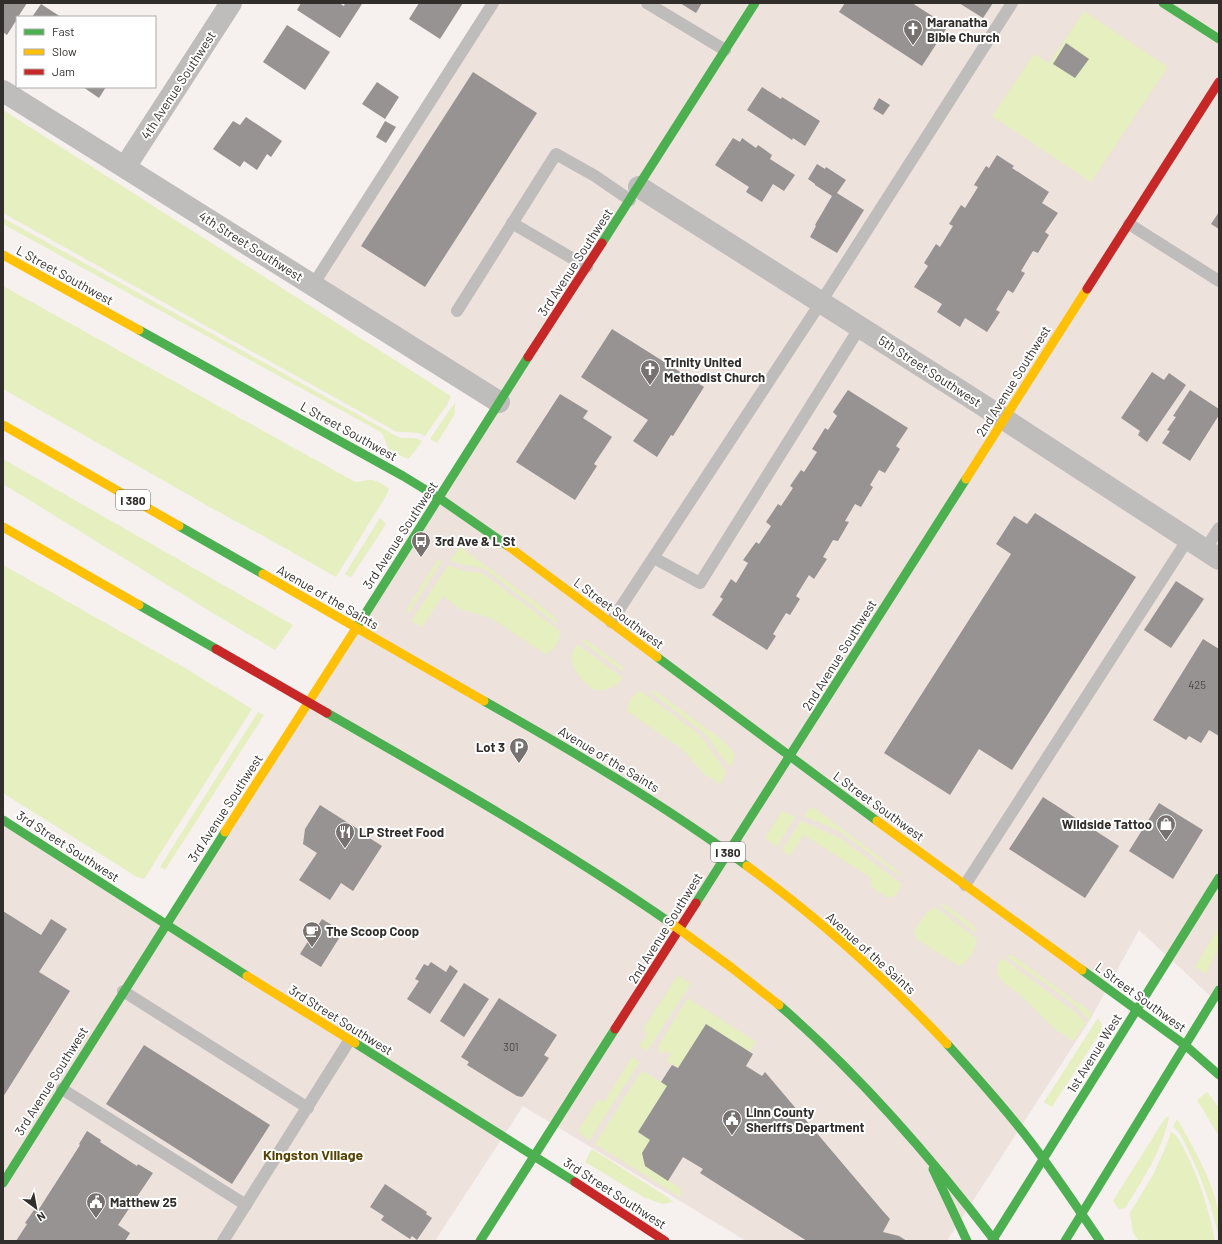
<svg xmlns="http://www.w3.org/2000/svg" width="1222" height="1244" viewBox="0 0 1222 1244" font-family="Barlow,sans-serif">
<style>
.built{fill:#eee2dd}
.green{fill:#e5efc0}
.building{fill:#979392}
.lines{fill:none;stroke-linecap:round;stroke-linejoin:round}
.lane{stroke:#bfbcbc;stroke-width:12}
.street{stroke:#bfbcbc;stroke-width:22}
.fast{stroke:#4caf50;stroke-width:9}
.slow{stroke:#ffc107;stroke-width:9}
.jam{stroke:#c62828;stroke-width:9}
.fast-bridge{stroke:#4caf50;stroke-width:9}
.slow-bridge{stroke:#ffc107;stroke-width:9}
.jam-bridge{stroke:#c62828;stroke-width:9}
.labels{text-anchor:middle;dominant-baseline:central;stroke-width:4;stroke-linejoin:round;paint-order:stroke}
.number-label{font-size:11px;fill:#4b4746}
.shield{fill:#fff;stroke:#706d6b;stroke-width:1}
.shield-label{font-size:12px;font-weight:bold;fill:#322e2c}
.poi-label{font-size:13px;font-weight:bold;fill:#322e2c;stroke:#fff;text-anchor:start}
.street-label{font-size:13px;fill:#322e2c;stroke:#fff}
.neighbourhood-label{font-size:14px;font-weight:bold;fill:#574300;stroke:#fff}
</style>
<rect width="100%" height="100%" fill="#f6f0ee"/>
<path class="built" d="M493,3H1219V1004L1139,930L1091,1018L947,1241H746L523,1106L435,1241H3V820L165,924L499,402L313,285Z"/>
<g class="green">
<path d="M1084,11L1168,67L1091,182L992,116L1034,54L1049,63Z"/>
<path d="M3,110L451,396L448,403L425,436C416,430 405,434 395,431L3,213Z"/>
<path d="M3,218L400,438H416L422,441L415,451L408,459L389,450L383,435L379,431L3,224Z"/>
<path d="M3,286L355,482C361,482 366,480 371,480C377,480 384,485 389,488L387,494L336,577L267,538L215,510L3,389Z"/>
<path d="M455,403V414L437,443L430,439L451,408Z"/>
<path d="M3,459L293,625L275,650L231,624L3,484Z"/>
<path d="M380,518L386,524L351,577L345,574Z"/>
<path d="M460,547L553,615L558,625L484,569C473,565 461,566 450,560Z"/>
<path d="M437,560L442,561L409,613L406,611Z"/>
<path d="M3,565L185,668L252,709L144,879L137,877L3,793Z"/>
<path d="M448,565L464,571L482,573L560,631C560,641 555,651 545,654L491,618L460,609L443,596L422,627L411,621Z"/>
<path d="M586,640L623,667V672L581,641Z"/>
<path d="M577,644L623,678C618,686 605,692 595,690C585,686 572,669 571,658C571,653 575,648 577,644Z"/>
<path d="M641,691L696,732L704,740L727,773L720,784L704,774L682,749L627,711C629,702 631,694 641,691Z"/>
<path d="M649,691L657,692L725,742L735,755L730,768L705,734Z"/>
<path d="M258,712L264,715L165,870L160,867Z"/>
<path d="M813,807L898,871L901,877L839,831L804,816L808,810Z"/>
<path d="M782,811L795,817L777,847L765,838Z"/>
<path d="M801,821L840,838L902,884L896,895L890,898C881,894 867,888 871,878L804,835L790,856L782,850Z"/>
<path d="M940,905H946L973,925L976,930L977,934Z"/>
<path d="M935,907L977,939C976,949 968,963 959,966L916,939L914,932C920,922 925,912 935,907Z"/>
<path d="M1219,927V946L1206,974L1195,967Z"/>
<path d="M1012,955L1092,1013L1089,1020L1071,1002L1006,956Z"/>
<path d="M1002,958L1075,1012L1086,1023L1073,1041L1055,1029L1019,994L1005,984L998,976L997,969L999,962Z"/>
<path d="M678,975L691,984L647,1051L639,1046L647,1034L643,1031L645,1026Z"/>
<path d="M688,998L756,1042L749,1052L678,1068L666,1061L671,1054L664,1051L662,1054L659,1052L658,1046Z"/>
<path d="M1098,1018L1102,1025L1101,1031L1052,1107L1044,1102Z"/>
<path d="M632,1057L640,1062L589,1141L578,1131L598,1099L604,1102Z"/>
<path d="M645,1072L667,1086L638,1132L650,1140L642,1153L645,1166L680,1188L682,1193L680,1197L595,1144L640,1073Z"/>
<path d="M1207,1092L1219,1108V1136L1197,1100Z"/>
<path d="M1169,1116C1164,1147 1142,1181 1125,1208L1119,1209L1113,1201L1165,1118Z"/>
<path d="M1177,1119C1193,1146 1213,1182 1219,1213C1220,1220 1219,1229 1219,1238C1212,1207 1202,1178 1188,1150C1184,1142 1181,1132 1173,1127Z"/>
<path d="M1171,1132C1178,1135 1180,1143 1184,1149C1199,1178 1209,1209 1215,1241H1139L1133,1233L1130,1213L1153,1175L1164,1151Z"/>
<path d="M592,1149L667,1197L673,1202L663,1204L645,1198L585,1162Z"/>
</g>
<g class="building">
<path d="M3,3H27L18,17H17V19L7,35L3,32Z"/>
<path d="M301,3H339L344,6L345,3H360L362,4L340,38L297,10Z"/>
<path d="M419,3H463L440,39L409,19Z"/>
<path d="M680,3H702L696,13Z"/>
<path d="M845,3H912L948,26L922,66L839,12Z"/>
<path d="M959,3H993L983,18Z"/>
<path d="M41,4L61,17H32Z"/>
<path d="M287,25L330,52L305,90L263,62Z"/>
<path d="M1066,43L1089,59L1075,78L1053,64Z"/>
<path d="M473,72L537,113L425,287L361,246Z"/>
<path d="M377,82L399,97L385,119L362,104Z"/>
<path d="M83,87H106L99,98Z"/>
<path d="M762,87L781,99L782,97L820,121L805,146L793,138L792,140L747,110Z"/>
<path d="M879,98L890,105L883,115L873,109Z"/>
<path d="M246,117L282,141L271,157L267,154L257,170L244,161L240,167L213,149L233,121L240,125Z"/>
<path d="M385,121L396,127L386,143L376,137Z"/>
<path d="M733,138L740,142L742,138L756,148L758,145L772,155L770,159L795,175L784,191L773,184L762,202L746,192L749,187L715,165Z"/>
<path d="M997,155L1014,166L1012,168L1049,192L1042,203L1058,213L1045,232L1049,235L1038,253L1033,251L1021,271L1025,273L1013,293L1008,290L996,310L1000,312L987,332L965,318L960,327L937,312L942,304L914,287L928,266L924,263L936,244L940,247L953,226L949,224L961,205L965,208L978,187L974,185L986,166L989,168Z"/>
<path d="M817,164L825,169L826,167L846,180L837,193L864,210L837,253L810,237L816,226L815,225L832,196L815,185V184L808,179Z"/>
<path d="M1219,212V229L1211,224Z"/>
<path d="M612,329L704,387L673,436L671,435L657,457L633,441L648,420L581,377Z"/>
<path d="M1152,372L1164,380L1169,373L1186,385L1147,442L1138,435L1140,431L1121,418Z"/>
<path d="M848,390L908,428L896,446L900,449L885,473L879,470L870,485L873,487L861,507L855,504L845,521L849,522L838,541L833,540L823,557L827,559L814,579L809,575L796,596L800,599L790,615L786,613L773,634L776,636L767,650L712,615L723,599L720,597L731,579L736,583L748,563L743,560L756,542L759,544L771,526L766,522L778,504L781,506L793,488L790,486L801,470L804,472L817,452L812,449L825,428L828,430L837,416L833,412Z"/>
<path d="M1190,390L1219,409V415L1190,461L1162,443L1170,431L1167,430L1176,417L1173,416Z"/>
<path d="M560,394L588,411L583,418L612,437L594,464L597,466L575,500L516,462Z"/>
<path d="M1035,513L1136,577L1012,770L979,749L950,795L884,753L1011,554L996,544L1014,516L1027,524Z"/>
<path d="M1176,581L1204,599L1171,648L1144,630Z"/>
<path d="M1203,639L1219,649V736L1209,730L1201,743L1189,736L1186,740L1153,720Z"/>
<path d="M1043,797L1119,846L1085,898L1009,849Z"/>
<path d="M1159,803L1203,830L1173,879L1129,851Z"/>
<path d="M320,805L369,836L368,837L382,846L353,891L341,883L330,900L299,880L317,853L303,844L305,829Z"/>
<path d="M3,911L41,935L51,919L67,929L39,972L70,991L3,1097Z"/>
<path d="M322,919L343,932L321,967L300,954Z"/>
<path d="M431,962L446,972L450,965L458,971L430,1014L407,999L419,981L415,979L424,964L428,966Z"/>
<path d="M464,983L489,999L464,1037L440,1021Z"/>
<path d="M499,998L557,1035L544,1055L549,1058L524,1095L522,1097L517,1096L467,1065L469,1062L461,1057Z"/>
<path d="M706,1024L753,1054L746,1066L762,1076L765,1072L882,1210L890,1219L883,1232L899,1236L907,1241H807L700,1173L703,1169L683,1157L668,1181L645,1166L642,1153L650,1140L638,1132L667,1086L661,1082L672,1065L678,1068Z"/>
<path d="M144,1045L270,1125L232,1184L106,1104Z"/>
<path d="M87,1131L101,1140L100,1142L137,1166L138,1164L153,1173L118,1225L130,1233L125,1241H16L27,1224L25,1223L36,1207L39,1209L80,1145L79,1144Z"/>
<path d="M385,1184L427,1212L426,1214L432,1218L417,1240L412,1236L410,1239L381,1220L384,1216L370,1207Z"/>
</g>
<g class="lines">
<g class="lane">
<path d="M647,3L725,50"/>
<path d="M512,223L587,267"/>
<path d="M1129,224L1219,281"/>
<path d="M313,285L493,3"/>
<path d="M457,311L556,154L595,176L630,200"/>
<path d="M1205,550L1219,528"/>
<path d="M654,558L700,583L860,327"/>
<path d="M611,622L821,302L1012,3"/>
<path d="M965,885L1188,539"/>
<path d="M123,991L308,1108"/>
<path d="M62,1089L246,1205"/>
<path d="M223,1241L349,1041"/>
</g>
<g class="street">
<path d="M3,91L499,402"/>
<path d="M125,167L231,3"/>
<path d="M639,187L970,397L1219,559"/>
</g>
<g class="fast">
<path d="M1163,3L1219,39"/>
<path d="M602,243L755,3"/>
<path d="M139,330L403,476L439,498L508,546"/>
<path d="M179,526L263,574"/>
<path d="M139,605L216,649"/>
<path d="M355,630L528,357"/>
<path d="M657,657L877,821"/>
<path d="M3,820L247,976"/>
<path d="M696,903L966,479"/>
<path d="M1082,970L1185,1045"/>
<path d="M355,1043L575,1182"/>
<path d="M1185,1045L1219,1075"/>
<path d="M933,1169L967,1241"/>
<path d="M3,1183L225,832"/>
<path d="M480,1241L615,1029"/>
<path d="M992,1241L1219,878"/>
<path d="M1065,1241L1219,990"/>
</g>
<g class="slow">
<path d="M3,255L139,330"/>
<path d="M3,425L179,526"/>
<path d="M966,479L1087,289"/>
<path d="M3,527L139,605"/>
<path d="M508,546L657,657"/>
<path d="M877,821L1082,970"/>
<path d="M225,832L355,630"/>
<path d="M247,976L355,1043"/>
</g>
<g class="jam">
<path d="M1087,289L1219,82"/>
<path d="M528,357L602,243"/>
<path d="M615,1029L696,903"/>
<path d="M575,1182L665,1241"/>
</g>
<g class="fast-bridge">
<path d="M484,701C574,752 663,804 747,866"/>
<path d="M327,713C444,780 561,847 672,924"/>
<path d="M779,1005C860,1075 930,1156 995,1241"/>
<path d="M947,1044C976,1076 1004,1107 1030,1141C1055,1174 1077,1207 1100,1241"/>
</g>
<g class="slow-bridge">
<path d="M263,574L484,701"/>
<path d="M747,866C819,918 886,979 947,1044"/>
<path d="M672,924L732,968L779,1005"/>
</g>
<path class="jam-bridge" d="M216,649L327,713"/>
</g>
<defs>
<symbol id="church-pin" viewBox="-11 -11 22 30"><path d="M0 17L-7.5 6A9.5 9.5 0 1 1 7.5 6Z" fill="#777270" stroke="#fff"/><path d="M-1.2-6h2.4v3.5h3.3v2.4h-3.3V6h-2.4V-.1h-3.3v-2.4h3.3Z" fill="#fff"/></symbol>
<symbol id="bus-pin" viewBox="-11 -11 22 30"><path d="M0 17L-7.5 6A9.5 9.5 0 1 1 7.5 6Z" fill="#777270" stroke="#fff"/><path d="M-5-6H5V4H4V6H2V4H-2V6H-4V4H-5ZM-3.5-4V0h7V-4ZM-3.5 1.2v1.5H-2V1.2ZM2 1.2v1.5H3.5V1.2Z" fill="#fff"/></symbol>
<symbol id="parking-pin" viewBox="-11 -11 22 30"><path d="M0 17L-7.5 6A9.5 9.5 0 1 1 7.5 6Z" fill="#777270" stroke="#fff"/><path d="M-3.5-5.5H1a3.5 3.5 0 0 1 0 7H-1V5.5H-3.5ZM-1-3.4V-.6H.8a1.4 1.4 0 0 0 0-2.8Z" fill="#fff"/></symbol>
<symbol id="shop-pin" viewBox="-11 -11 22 30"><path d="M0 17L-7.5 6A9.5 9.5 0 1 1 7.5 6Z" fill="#777270" stroke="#fff"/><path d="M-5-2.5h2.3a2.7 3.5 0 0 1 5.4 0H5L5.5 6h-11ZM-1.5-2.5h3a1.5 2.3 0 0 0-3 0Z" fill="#fff"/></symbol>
<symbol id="restaurant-pin" viewBox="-11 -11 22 30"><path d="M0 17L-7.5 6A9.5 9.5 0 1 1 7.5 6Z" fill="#777270" stroke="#fff"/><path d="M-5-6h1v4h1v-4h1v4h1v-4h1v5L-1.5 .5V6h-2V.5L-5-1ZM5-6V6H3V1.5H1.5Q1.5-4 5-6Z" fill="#fff"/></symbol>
<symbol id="cafe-pin" viewBox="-11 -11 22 30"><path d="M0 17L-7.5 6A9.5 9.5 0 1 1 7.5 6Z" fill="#777270" stroke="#fff"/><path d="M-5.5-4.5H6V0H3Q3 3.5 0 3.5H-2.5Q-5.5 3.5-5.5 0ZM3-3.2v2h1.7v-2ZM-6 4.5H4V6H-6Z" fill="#fff"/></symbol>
<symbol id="civic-pin" viewBox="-11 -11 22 30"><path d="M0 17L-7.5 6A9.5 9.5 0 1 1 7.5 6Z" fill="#777270" stroke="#fff"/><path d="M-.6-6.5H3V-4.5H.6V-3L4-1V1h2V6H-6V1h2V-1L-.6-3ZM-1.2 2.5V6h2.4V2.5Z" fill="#fff"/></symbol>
</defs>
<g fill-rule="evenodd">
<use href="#church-pin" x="902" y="18" width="22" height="30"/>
<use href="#church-pin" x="639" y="358" width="22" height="30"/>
<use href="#bus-pin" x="410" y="530" width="22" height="30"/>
<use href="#parking-pin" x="508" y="736" width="22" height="30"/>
<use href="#shop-pin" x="1155" y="813" width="22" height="30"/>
<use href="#restaurant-pin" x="334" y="821" width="22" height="30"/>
<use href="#cafe-pin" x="301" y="920" width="22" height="30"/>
<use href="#civic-pin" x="721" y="1108" width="22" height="30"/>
<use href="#civic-pin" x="85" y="1191" width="22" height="30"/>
</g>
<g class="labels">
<g class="number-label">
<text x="1197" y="684">425</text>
<text x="511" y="1046">301</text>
</g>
<g class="shield">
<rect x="116" y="490" width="34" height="20" rx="3"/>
<rect x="711" y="842" width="34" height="20" rx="3"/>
</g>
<g class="shield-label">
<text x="133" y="500">I 380</text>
<text x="728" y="852">I 380</text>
</g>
<g class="poi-label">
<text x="927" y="22">Maranatha<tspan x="927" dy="15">Bible Church</tspan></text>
<text x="664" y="362">Trinity United<tspan x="664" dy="15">Methodist Church</tspan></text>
<text x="435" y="541">3rd Ave &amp; L St</text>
<text x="505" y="747" text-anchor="end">Lot 3</text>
<text x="1152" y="824" text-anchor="end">Wildside Tattoo</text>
<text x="359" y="832">LP Street Food</text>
<text x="326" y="931">The Scoop Coop</text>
<text x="746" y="1112">Linn County<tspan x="746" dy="15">Sheriffs Department</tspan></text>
<text x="110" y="1202">Matthew 25</text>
</g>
<g class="street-label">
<text transform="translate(178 85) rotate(-57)">4th Avenue Southwest</text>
<text transform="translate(251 246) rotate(32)">4th Street Southwest</text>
<text transform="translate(575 262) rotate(-57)">3rd Avenue Southwest</text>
<text transform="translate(65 275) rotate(29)">L Street Southwest</text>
<text transform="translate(930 371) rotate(33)">5th Street Southwest</text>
<text transform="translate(1013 381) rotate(-58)">2nd Avenue Southwest</text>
<text transform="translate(349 431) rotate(29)">L Street Southwest</text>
<text transform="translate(400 535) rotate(-57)">3rd Avenue Southwest</text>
<text transform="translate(328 597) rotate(30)">Avenue of the Saints</text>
<text transform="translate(619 613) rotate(37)">L Street Southwest</text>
<text transform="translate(839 655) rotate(-58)">2nd Avenue Southwest</text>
<text transform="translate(609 759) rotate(31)">Avenue of the Saints</text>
<text transform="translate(879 806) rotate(36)">L Street Southwest</text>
<text transform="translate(225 808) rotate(-57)">3rd Avenue Southwest</text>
<text transform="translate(68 846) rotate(33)">3rd Street Southwest</text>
<text transform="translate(665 928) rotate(-58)">2nd Avenue Southwest</text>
<text transform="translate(871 953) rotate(42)">Avenue of the Saints</text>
<text transform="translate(1141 997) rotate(36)">L Street Southwest</text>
<text transform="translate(341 1020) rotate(32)">3rd Street Southwest</text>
<text transform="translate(1094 1053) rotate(-58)">1st Avenue West</text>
<text transform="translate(51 1081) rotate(-58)">3rd Avenue Southwest</text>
<text transform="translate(615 1193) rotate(33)">3rd Street Southwest</text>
</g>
<g class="neighbourhood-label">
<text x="313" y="1154">Kingston Village</text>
</g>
</g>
<rect width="1222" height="1244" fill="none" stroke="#322e2c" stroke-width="8"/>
<rect x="16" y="16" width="140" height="72" fill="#ffffff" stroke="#adabab"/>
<rect x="24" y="29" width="20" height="6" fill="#4caf50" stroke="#adabab"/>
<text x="52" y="36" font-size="12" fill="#322e2c">Fast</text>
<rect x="24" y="49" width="20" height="6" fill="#ffc107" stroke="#adabab"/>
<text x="52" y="56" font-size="12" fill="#322e2c">Slow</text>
<rect x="24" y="69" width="20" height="6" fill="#c62828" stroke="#adabab"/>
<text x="52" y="76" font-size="12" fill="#322e2c">Jam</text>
<g transform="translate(36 1208) rotate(148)" stroke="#ffffff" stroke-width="3" paint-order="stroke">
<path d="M0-3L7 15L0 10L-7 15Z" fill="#322e2c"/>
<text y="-6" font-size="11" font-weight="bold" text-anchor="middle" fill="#322e2c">N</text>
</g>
</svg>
